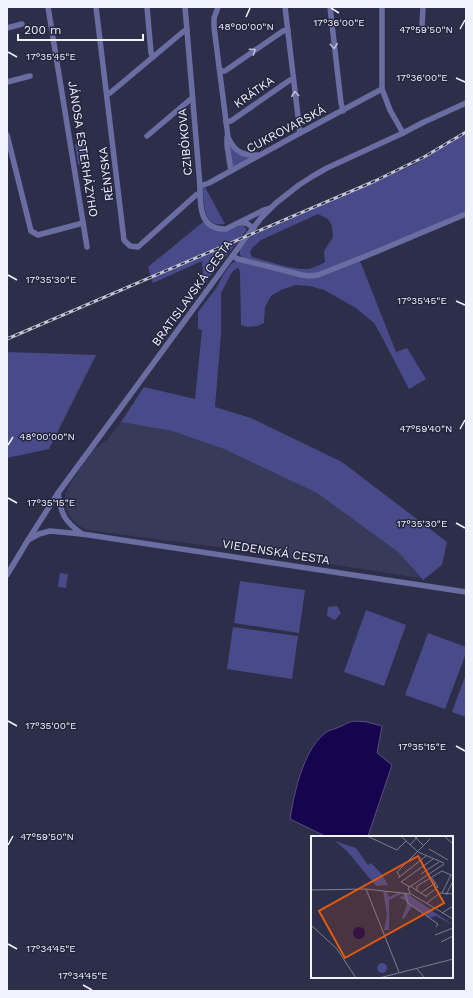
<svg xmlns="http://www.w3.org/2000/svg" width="473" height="998" viewBox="0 0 473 998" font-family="'Work Sans',sans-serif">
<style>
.built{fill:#383a5a}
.green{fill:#494a89;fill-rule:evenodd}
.water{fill:#16054e;stroke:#584c82}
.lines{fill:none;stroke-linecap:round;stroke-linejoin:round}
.minor{stroke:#6a6da1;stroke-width:5.5}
.rail-casing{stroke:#c2c4d2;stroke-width:3}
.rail{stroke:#24253f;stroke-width:1.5;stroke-dasharray:4.5;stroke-linecap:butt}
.oneway{stroke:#bbbdd8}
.ticks{fill:none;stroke:#f1f2fd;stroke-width:1.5}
.labels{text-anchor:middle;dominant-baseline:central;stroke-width:3;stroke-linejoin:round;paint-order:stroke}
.street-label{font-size:12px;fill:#f1f2fd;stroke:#24253f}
.inset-road{fill:none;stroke:#7b7d92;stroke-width:1}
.view{fill:#e8590c;fill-opacity:0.15;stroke:#e8590c;stroke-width:2}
.inset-edge{fill:none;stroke:#f1f2fd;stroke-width:2}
.ticks-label{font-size:10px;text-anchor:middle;fill:#f1f2fd;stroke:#24253f;stroke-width:3;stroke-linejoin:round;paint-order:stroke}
</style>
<rect width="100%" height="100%" fill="#2d2f4a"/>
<path class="built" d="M121,422L172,431L224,449L317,493L398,552L420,578L233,549L88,530L79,526L71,518L67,510L64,501L66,493L70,485L92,451L108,439Z"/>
<g class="green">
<path d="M466,133V213L324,271L313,274L302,273L243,258L240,255V250L251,236L320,206L415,164ZM318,214L328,219L332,226L333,237L324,251L325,262C320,265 313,268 308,269C291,270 269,261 252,257L250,252L253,247L261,240Z"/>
<path d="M85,142L89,163L78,165L75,144Z"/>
<path d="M229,145L255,157L235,167L232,166Z"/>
<path d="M205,187L225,224C203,228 204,205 203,190V188Z"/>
<path d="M203,222L210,228L227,231L240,226H244L246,229V231L204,284L202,261L153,283L148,267Z"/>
<path d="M236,261L300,277L360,261L396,352L407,348L426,379L409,389L382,337L374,323L356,308L324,290L310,286L295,285L281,290L271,296L265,307L264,323C258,327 247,328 241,325L240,273L239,269L237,268L232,272L221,293V333L215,407L251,418L342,462L447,542L442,565L423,580L398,552L317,493L224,449L172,431L121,422L144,387L195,399L202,330L198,329V312L217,287L223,275L231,264Z"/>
<path d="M7,352L96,355L49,449L7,458Z"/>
<path d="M60,573L68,574L66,588L58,587Z"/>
<path d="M240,581L305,590L299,633L234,623Z"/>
<path d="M337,606L341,613L335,620L327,616L328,607Z"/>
<path d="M366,610L406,625L384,686L344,672Z"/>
<path d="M233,627L298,636L292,679L227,669Z"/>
<path d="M428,633L466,647V653L445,709L405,695Z"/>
<path d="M466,674V717L452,712Z"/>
</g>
<path class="water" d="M354,721L367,722L382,726L377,753L392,765L368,836L327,837L290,819C294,793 304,746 328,731C331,730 334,729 337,728C343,726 347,722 354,721Z"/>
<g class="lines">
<g class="minor">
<path d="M48,7L87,247"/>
<path d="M96,7L124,240L130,246L138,247L196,195L200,193"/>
<path d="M147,7L151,53L153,57"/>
<path d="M185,7L200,186C200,205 199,230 226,229L264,210L270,208"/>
<path d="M218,7L214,18V27L228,137C234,151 242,156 258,155"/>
<path d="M285,7L300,133"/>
<path d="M330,7L341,103L343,111"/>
<path d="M382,7V89L390,110L403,133"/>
<path d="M422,26L423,7"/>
<path d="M7,28L22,24"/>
<path d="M220,71H225L283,31L288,30"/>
<path d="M7,82L30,76"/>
<path d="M107,93H110L184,31L187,30"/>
<path d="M226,122L231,121L290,80L293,79"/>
<path d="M7,135L31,231L38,235L83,223"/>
<path d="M147,136L192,98"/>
<path d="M227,137V145L231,171"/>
<path d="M200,186L209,183L300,133L382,89"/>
<path d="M239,223H246L254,228"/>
<path d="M232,256L238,259L302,275L309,276L318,275L366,256L466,214"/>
<path d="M58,493C61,514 64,521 82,534"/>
<path d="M28,540L39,534L50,531L82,534L466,592"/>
<path d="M7,575L28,540L58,493L247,236L261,218L276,203L299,185L313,176L327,168L403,133L424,122L466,103"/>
</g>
<defs>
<path id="rail" d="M7,339L375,181L424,157L466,132"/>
</defs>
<use href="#rail" class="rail-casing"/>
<use href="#rail" class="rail"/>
</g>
<defs><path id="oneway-chevron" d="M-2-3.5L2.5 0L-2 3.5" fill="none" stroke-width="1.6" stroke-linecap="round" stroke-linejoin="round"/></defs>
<g class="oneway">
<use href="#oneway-chevron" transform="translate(334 46) rotate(83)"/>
<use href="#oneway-chevron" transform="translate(253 51) rotate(-35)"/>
<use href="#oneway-chevron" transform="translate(295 94) rotate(-97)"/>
</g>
<path class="ticks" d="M331,8L339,13M246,17L250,8M460,29L465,20M8,52L17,57M456,78L465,82M8,275L17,280M456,301L465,305M460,429L465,420M8,445L13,437M8,498L17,503M456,523L465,528M8,721L17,726M456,746L465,751M8,845L13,836M8,944L17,949M83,985L92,990"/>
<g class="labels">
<g class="street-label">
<text transform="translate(254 92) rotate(-35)">KRÁTKA</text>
<text transform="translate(286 129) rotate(-28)">CUKROVARSKÁ</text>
<text transform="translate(185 142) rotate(-95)">CZIBÓKOVA</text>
<text transform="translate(83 149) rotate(81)">JÁNOSA ESTERHÁZYHO</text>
<text transform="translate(106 174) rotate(-97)">RÉNYSKA</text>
<text transform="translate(192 293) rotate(-54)">BRATISLAVSKÁ CESTA</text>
<text transform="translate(276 552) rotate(9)">VIEDENSKÁ CESTA</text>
</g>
</g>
<g transform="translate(311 836)">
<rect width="142" height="142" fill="#2d2f4a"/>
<path d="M24,5L45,12L57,29L60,27L71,38L77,49L65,50L36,15ZM72,55L76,56L78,61L87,57L97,58L142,89L125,80L118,82L101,70L93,83L91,82L96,68L94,64L88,62L93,59L90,58L78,64V94H73L76,79ZM66 132a5 5 0 1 1 10 0a5 5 0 1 1-10 0Z" fill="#494a89"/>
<path d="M42 97a6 6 0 1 1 12 0a6 6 0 1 1-12 0Z" fill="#16054e"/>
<path class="inset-road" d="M56,0L86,14L95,5M90,0L107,16L133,27M103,0L113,10M133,0L142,8M99,9L107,0M118,13L137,24M110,38L128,26M89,41L86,36L119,3M87,42L115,20M99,50L116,61M99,51L90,46L122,23M55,53L88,136M0,54L55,53L100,58L142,83M106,55V50L131,35L142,40M94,57L97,67L127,88L125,91M99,57L97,52L133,28M110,57L124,47M131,57L140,39M135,59L141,47M115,60L127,51L121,42M116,67L129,57L142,58M131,77L142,70M0,89L26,113L45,142M124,99L142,92M130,106L142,100M105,132L114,142M68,142L142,123"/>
<path class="view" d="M107,20L133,67L34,122L8,75Z"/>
<rect width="142" height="142" class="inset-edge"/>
</g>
<g class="ticks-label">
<text x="339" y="26">17°36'00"E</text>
<text x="246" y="30">48°00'00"N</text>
<text x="426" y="33">47°59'50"N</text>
<text x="51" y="60">17°35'45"E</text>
<text x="422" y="81">17°36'00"E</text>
<text x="51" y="283">17°35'30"E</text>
<text x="422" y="304">17°35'45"E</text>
<text x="426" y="432">47°59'40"N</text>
<text x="47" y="440">48°00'00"N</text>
<text x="51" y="506">17°35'15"E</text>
<text x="422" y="527">17°35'30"E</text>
<text x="51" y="729">17°35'00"E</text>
<text x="422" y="750">17°35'15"E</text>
<text x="47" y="840">47°59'50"N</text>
<text x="51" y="952">17°34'45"E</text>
<text x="83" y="979">17°34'45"E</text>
</g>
<rect width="473" height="998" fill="none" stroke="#f1f2fd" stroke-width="16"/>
<path d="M18 34v6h125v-6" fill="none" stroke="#f1f2fd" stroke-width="2"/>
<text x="24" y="34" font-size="12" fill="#f1f2fd" stroke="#24253f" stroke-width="3" paint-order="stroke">200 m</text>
</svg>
